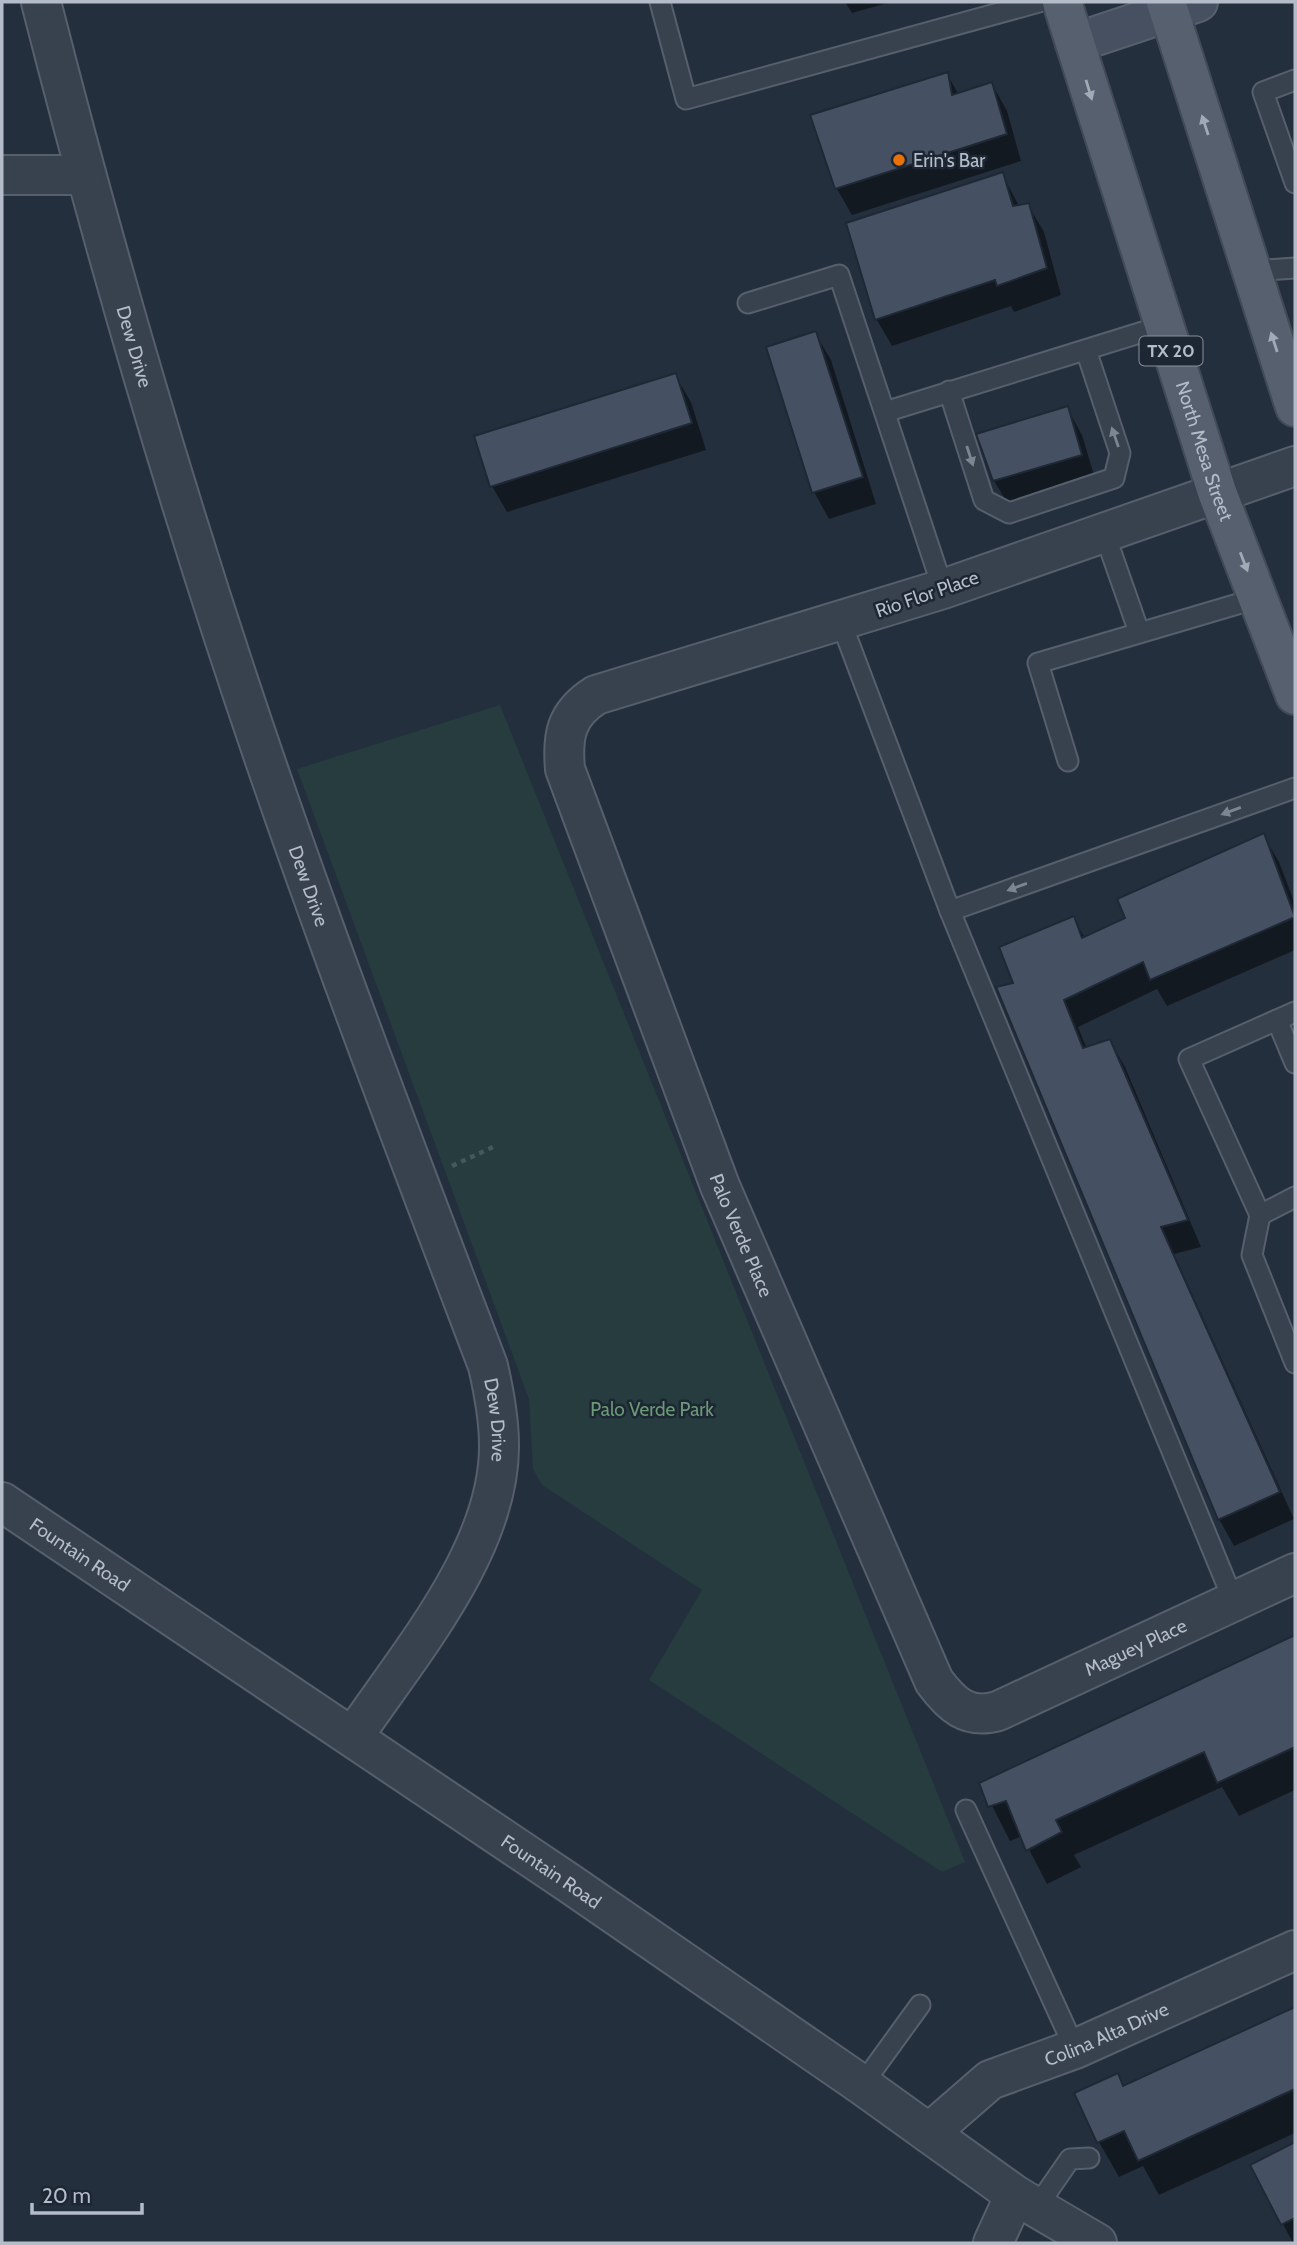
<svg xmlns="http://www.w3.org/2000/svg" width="1297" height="2245" viewBox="0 0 1297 2245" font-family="Cabin,sans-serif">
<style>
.green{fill:#263c3f}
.shadow{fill:#0007}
.building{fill:#455162;stroke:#1f2835;stroke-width:2}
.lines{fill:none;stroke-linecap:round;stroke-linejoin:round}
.lane-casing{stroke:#565f6c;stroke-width:23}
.street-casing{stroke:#565f6c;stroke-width:42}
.secondary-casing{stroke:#565f6c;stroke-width:42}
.primary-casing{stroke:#414a57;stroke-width:42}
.path{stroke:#44595c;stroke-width:4.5;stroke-dasharray:5 5;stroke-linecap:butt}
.lane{stroke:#38414e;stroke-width:19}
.street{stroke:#38414e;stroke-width:38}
.secondary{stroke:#465061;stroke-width:38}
.primary{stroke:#56606e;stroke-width:38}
.oneway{fill:#a1aab7}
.oneway2{fill:#7c8592}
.food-dot{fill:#e8710a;stroke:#1d2633;stroke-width:2.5}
.labels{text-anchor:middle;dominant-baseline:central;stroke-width:5;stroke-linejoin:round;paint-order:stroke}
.shield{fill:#1d2633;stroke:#878f9c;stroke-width:2}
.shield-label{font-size:18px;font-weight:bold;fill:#b4bcc9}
.poi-label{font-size:19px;fill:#b4bcc9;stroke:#1d2633;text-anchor:start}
.street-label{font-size:19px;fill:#b4bcc9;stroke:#1d2633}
.park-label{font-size:19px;fill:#6b9a76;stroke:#1d2633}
</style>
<rect width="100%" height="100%" fill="#242f3e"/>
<path class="green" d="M500,705L965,1862L942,1872L649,1680L702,1590L542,1485L533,1469L529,1399L297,769Z"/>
<g class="shadow">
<path d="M845,2H891L852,13Z"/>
<path d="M947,74L959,95L992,84L1007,111L1021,161L852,215L837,189L812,116Z"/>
<path d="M1002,174L1019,206L1028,205L1044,232L1061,295L1014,312L1011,306L892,346L877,320L848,224Z"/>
<path d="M815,333L831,360L876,504L829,519L814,492Z"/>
<path d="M675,375L691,402L706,450L507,512L492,486Z"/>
<path d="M1067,408L1082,435L1096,482L1010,507L994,481Z"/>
<path d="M1263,835L1279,862L1295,904V950L1167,1006L1157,989L1078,1027L1087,1049L1110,1041L1125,1067L1201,1247L1174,1254L1294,1519L1234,1546L1219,1519L1015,984L1073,918L1085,938L1127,919Z"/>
<path d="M1295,1636V1790L1239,1816L1222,1787L1074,1855L1081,1867L1047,1884L1022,1836L1010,1841L981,1784Z"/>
<path d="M1295,2009V2133L1159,2195L1143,2166L1119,2177L1099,2142L1117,2075L1124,2088Z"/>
<path d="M1295,2144V2243H1293L1252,2166Z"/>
</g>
<g class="building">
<path d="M948,72L952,95L992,82L1007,134L835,189L810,115Z"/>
<path d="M1003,172L1013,206L1029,203L1047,268L997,286L995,280L875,320L846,223Z"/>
<path d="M816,331L863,477L812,493L766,347Z"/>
<path d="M676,373L692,423L490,487L474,436Z"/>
<path d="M1068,406L1082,455L993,481L976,434Z"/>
<path d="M1264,833L1295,917L1150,980L1143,962L1064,1000L1083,1048L1110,1039L1188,1220L1161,1227L1280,1492L1218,1520L996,987L1013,983L999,947L1074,916L1082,938L1125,918L1117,899Z"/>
<path d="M1295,1635V1747L1217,1783L1204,1752L1056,1820L1062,1832L1026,1851L1006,1801L988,1807L979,1783Z"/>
<path d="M1295,2007V2089L1138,2161L1124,2131L1097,2143L1074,2093L1118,2073L1123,2086Z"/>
<path d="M1295,2142V2218L1281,2225L1250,2165Z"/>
</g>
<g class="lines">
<defs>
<g id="lane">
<path d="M660,2L686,99L1039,2"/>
<path d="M1295,80L1263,92L1295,183"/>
<path d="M1252,271L1295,268"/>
<path d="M748,303L839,275L943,589"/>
<path d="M949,391L984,500L1009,513L1114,478L1120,453L1086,350"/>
<path d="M885,412L1162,326"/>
<path d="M1104,532L1139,632"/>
<path d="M841,622L950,911L1234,1602"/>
<path d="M1068,761L1038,663L1258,598"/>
<path d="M950,911L1295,788"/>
<path d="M1295,1012L1189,1059L1260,1215L1252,1255L1295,1363"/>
<path d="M1277,1020L1295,1063"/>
<path d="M1260,1215L1295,1197"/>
<path d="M966,1810L1075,2049"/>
<path d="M862,2085L920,2005"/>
<path d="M1036,2208L1070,2159L1089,2158"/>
</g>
<g id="street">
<path id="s1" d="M41,2C111,277 191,550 285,818C349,1001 419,1184 488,1366C494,1392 499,1418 499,1445C500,1549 409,1654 353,1737"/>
<path d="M2,175H85"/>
<path id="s2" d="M1295,466L943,589L596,695C566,714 562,735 565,769L720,1186L934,1681C951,1704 967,1720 998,1711L1295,1573"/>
<path id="s3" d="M2,1502L569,1883L862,2085L1015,2195L1097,2243"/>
<path id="s4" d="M929,2133L990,2080L1075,2049L1295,1950"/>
<path d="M993,2243L1015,2195"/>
</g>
<path id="secondary" d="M1075,43L1198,2"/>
<g id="primary">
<path id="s5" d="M1062,2L1217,492L1295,695"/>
<path d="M1166,2L1295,407"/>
</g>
</defs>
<use href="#lane" class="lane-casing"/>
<use href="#street" class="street-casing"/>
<use href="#secondary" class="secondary-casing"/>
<use href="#primary" class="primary-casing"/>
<path class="path" d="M452,1166L493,1147"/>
<use href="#lane" class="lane"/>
<use href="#street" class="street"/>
<use href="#secondary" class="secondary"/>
<use href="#primary" class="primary"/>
</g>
<defs><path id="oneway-solid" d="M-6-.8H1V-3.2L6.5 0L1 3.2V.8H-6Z" transform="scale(1.75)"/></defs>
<g class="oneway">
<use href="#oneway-solid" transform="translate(1089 90) rotate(73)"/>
<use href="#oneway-solid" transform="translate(1205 125) rotate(-108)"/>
<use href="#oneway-solid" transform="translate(1274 342) rotate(-108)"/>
<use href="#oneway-solid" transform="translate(1244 562) rotate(69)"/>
</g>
<g class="oneway2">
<use href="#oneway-solid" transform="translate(1115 437) rotate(-109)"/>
<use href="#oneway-solid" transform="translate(970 456) rotate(72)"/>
<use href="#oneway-solid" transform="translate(1231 811) rotate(160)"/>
<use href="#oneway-solid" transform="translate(1017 887) rotate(160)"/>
</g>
<circle class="food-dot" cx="899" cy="160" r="7"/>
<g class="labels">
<rect class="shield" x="1139.5" y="336.5" width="63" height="29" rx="5"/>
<g class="shield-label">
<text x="1171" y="351">TX 20</text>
</g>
<g class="poi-label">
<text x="913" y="160">Erin's Bar</text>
</g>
<g class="street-label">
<text stroke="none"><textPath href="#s1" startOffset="357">Dew Drive</textPath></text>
<text stroke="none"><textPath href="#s5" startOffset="471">North Mesa Street</textPath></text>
<text transform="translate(927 594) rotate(-19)">Rio Flor Place</text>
<text stroke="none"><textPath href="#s1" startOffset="924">Dew Drive</textPath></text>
<text stroke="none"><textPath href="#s2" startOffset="1320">Palo Verde Place</textPath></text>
<text stroke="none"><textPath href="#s1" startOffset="1491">Dew Drive</textPath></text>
<text stroke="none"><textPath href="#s3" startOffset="94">Fountain Road</textPath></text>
<text stroke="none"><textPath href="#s2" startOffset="2034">Maguey Place</textPath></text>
<text stroke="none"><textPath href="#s3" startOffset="662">Fountain Road</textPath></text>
<text stroke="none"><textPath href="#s4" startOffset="206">Colina Alta Drive</textPath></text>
</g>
<g class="park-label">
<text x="652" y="1409">Palo Verde Park</text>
</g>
</g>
<rect width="1297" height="2245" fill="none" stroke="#b4bcc9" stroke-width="7"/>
<path d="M32 2203v10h110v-10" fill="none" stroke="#b4bcc9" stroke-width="3.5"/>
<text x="42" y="2203" font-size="21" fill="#b4bcc9" stroke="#1d2633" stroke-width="5" paint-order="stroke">20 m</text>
</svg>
